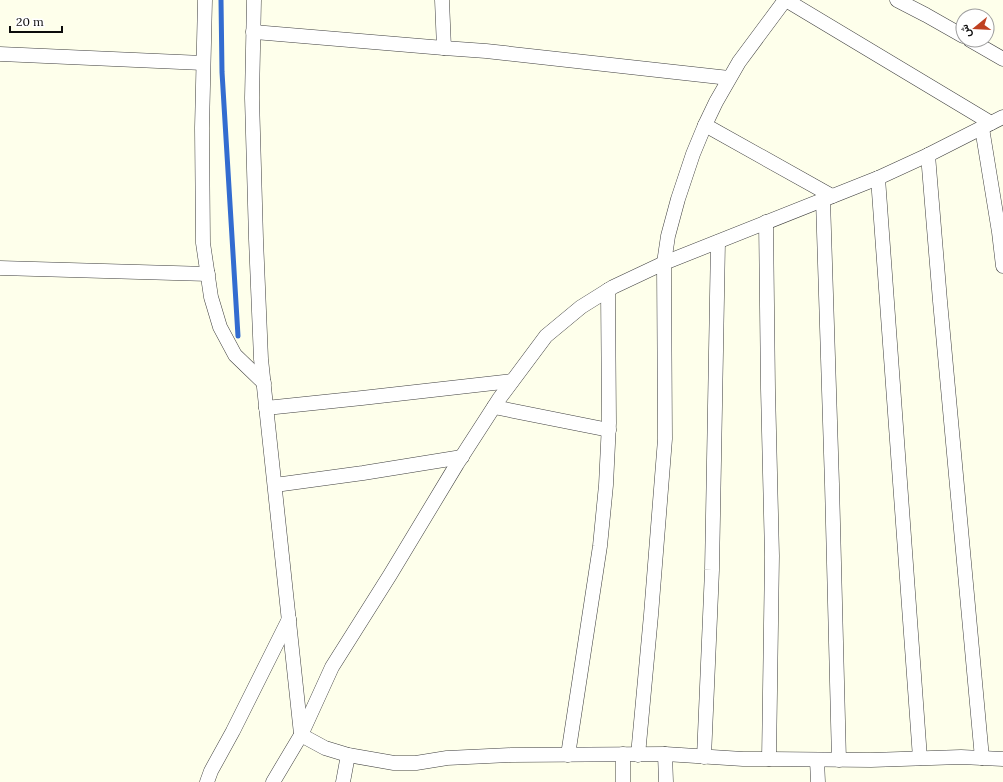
<svg xmlns="http://www.w3.org/2000/svg" width="1003" height="782" viewBox="0 0 1003 782" font-family="Lora,Vazirmatn,serif">
<style>
.lines{fill:none;stroke-linecap:round;stroke-linejoin:round}
.stream{stroke:#336cd0;stroke-width:5}
.minor-casing{stroke:#3f3f3f;stroke-width:15}
.minor{stroke:#fff;stroke-width:14}
</style>
<rect width="100%" height="100%" fill="#feffeb"/>
<g class="lines">
<path class="stream" d="M221,0L222,72L238,336"/>
<defs>
<g id="minor">
<path d="M205,0L202,128L203,243L211,297L220,327L235,355L264,383"/>
<path d="M254,0L252,98L256,239L261,359L301,734"/>
<path d="M442,0L444,48"/>
<path d="M786,0L991,123"/>
<path d="M897,0L926,15L963,36"/>
<path d="M253,32L444,48L486,51L729,78"/>
<path d="M970,40L1003,59"/>
<path d="M0,54L203,63"/>
<path d="M705,125L832,196"/>
<path d="M982,128L999,232L1003,266"/>
<path d="M928,155L940,301L982,758"/>
<path d="M878,178L920,758"/>
<path d="M823,200L832,484L839,760"/>
<path d="M766,222L768,389L772,556L769,759"/>
<path d="M0,268L208,274"/>
<path d="M494,407L609,430"/>
<path d="M266,408L362,398L512,381"/>
<path d="M275,485L363,473L462,457"/>
<path d="M301,735L325,748L348,755L394,763H416L447,758L511,755L665,754L743,759H769L871,760L961,757L1003,759"/>
<path d="M623,754V782"/>
<path d="M665,754L666,782"/>
<path d="M568,755L600,546L606,485L609,423L608,290"/>
<path d="M638,755L651,615L665,439L664,263L668,236L678,199L693,154L705,125L716,102L739,62L785,0"/>
<path d="M704,757L712,570L718,242"/>
<path d="M817,760L818,782"/>
<path d="M207,782L211,771L233,731L289,619"/>
<path d="M273,782L301,735L332,667L390,575L457,464L499,399L546,336L581,307L613,287L664,263L878,178L928,155L1003,117"/>
<path d="M343,782L348,755"/>
</g>
</defs>
<use href="#minor" class="minor-casing"/>
<use href="#minor" class="minor"/>
</g>
<g transform="translate(975 28) rotate(252)"><circle r="19" fill="#ffffff" stroke="#9e9e9e"/>
<path d="M0-3L7 15L0 10L-7 15Z" fill="#bf4021"/>
<text y="-6" font-size="11" font-weight="bold" text-anchor="middle" fill="#0c0c0c">ش</text>
</g>
<path d="M10 26v6h52v-6" fill="none" stroke="#0c0c0c" stroke-width="2"/>
<text x="16" y="26" font-size="12" fill="#0c0c0c" stroke="#ffffff" stroke-width="3" paint-order="stroke">20 m</text>
</svg>
